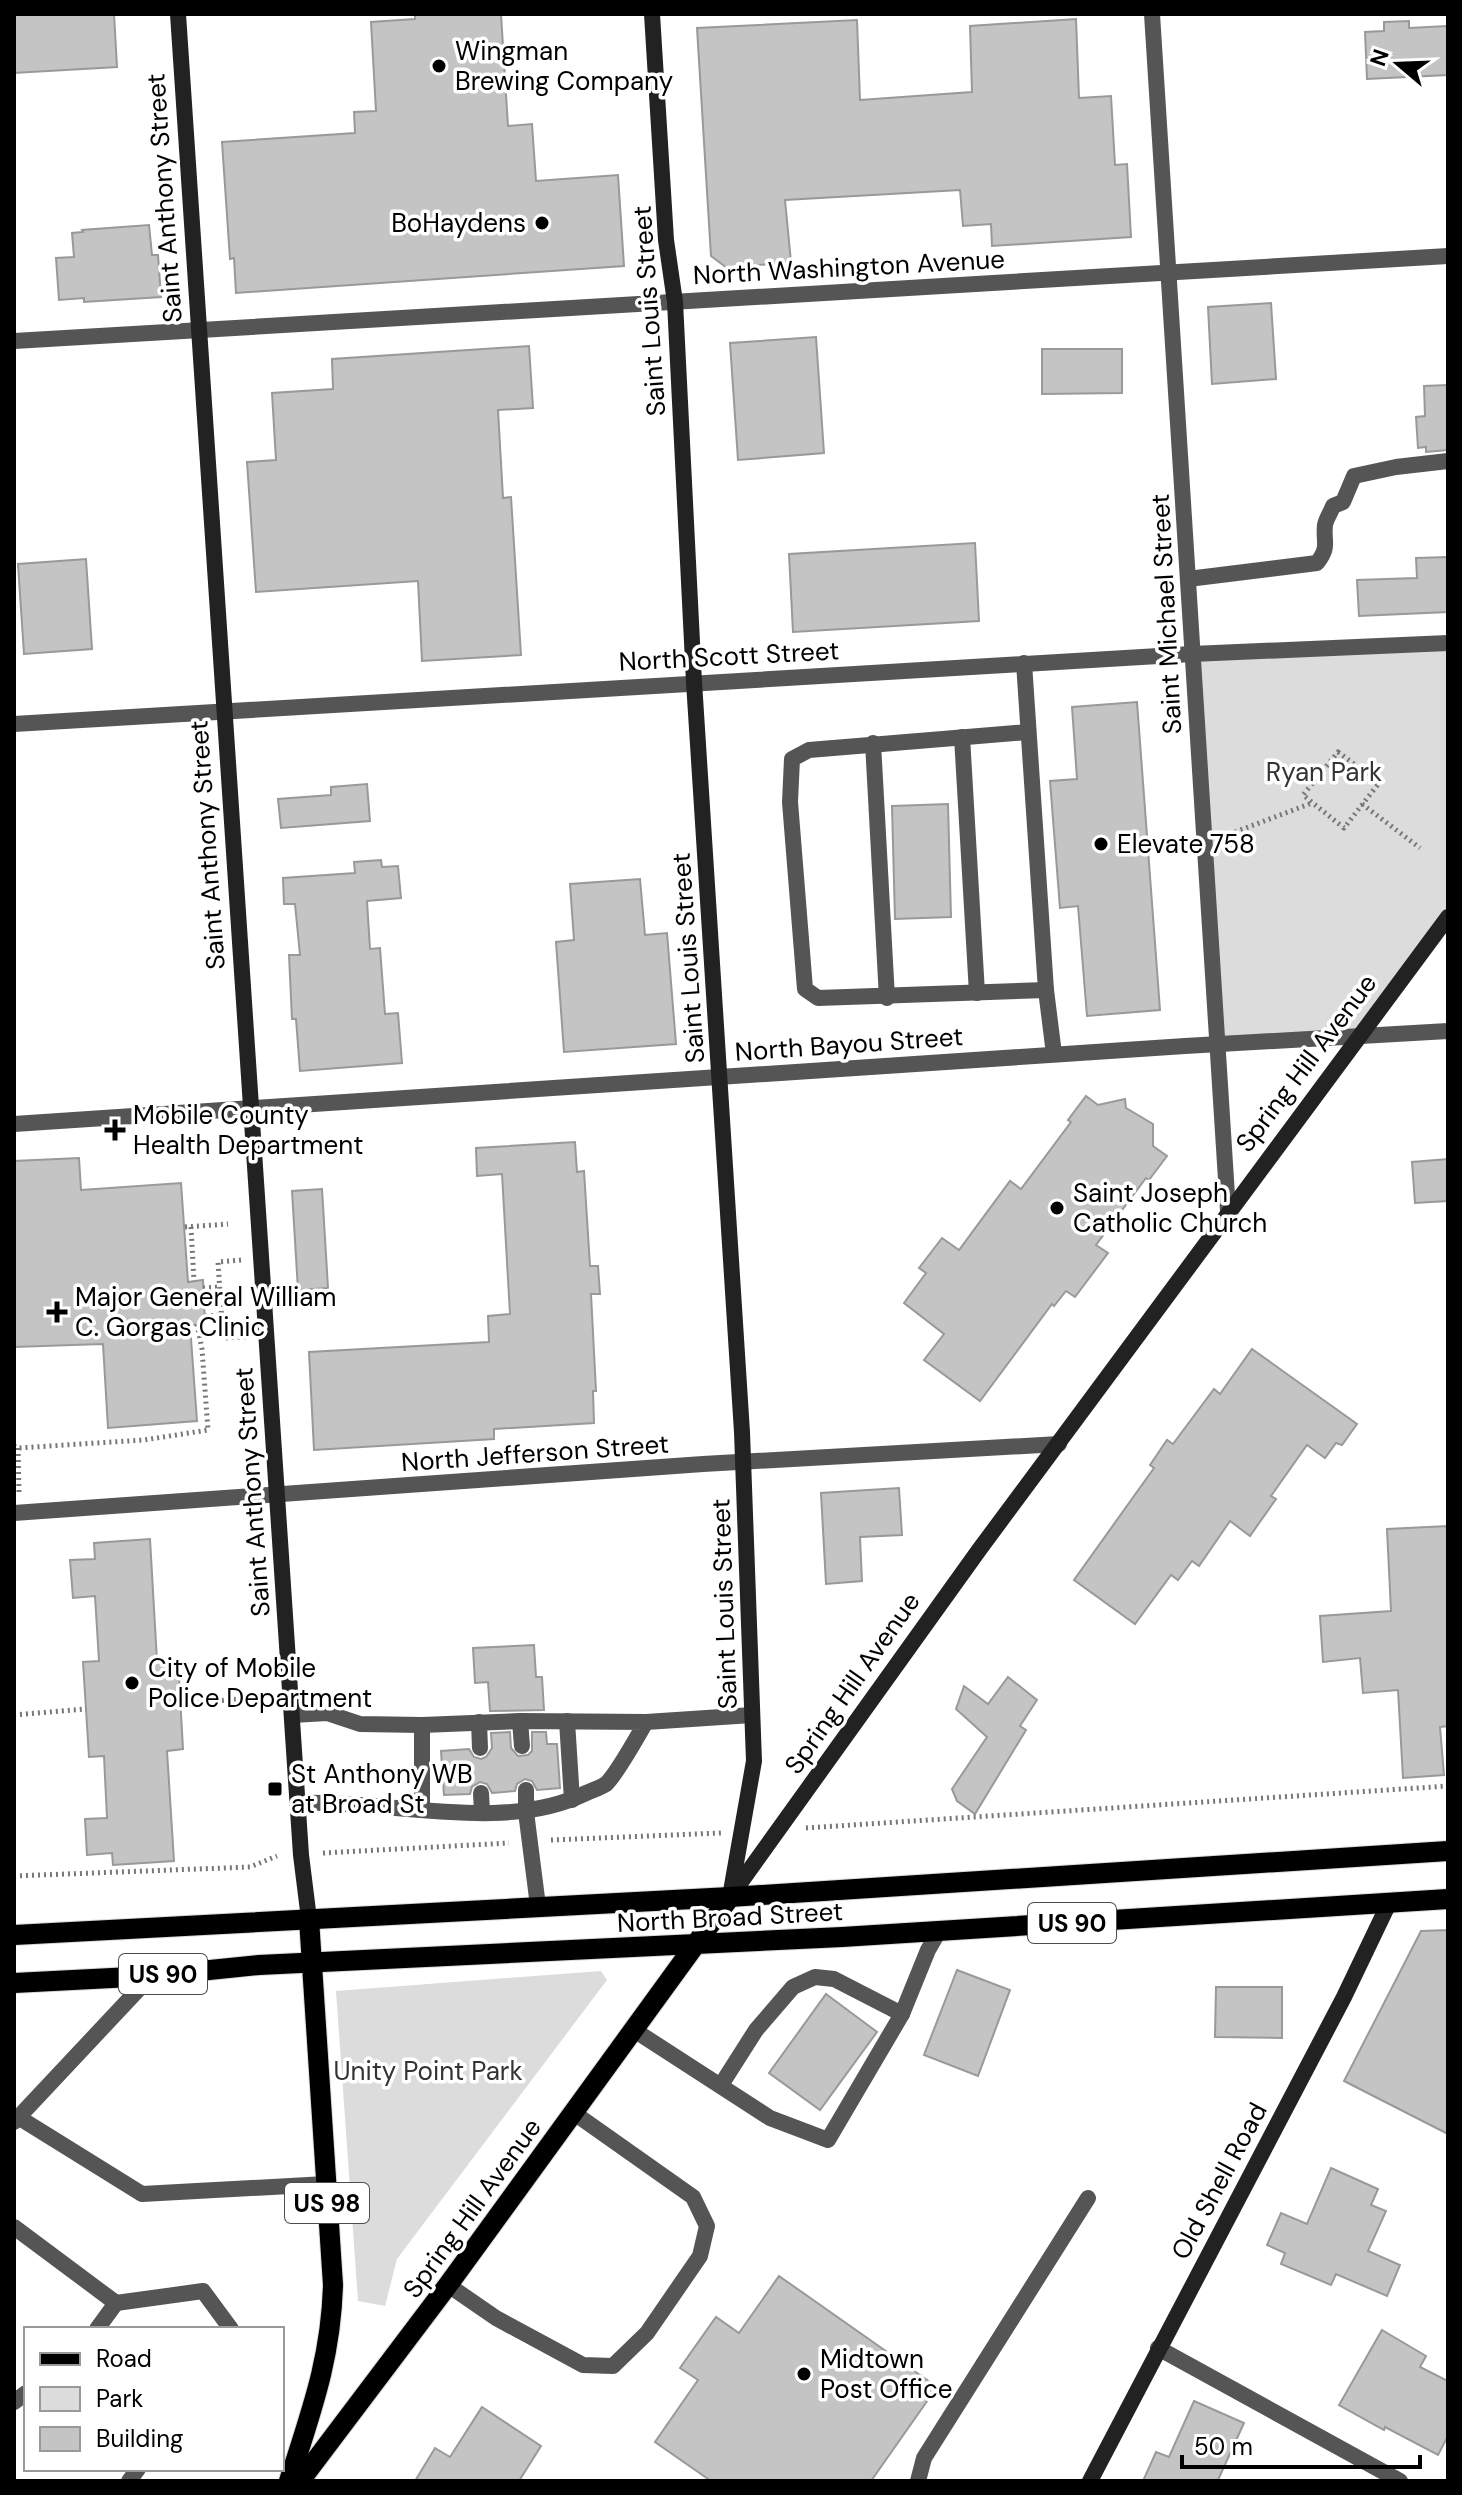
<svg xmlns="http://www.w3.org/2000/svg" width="1462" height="2495" viewBox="0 0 1462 2495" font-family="'DM Sans',sans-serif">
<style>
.green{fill:#dcdcdc}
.building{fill:#c4c4c4;stroke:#999;stroke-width:2}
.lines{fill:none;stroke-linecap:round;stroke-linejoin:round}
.primary-casing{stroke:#dbdbdb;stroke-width:22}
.path{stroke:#777;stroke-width:5;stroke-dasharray:2 4;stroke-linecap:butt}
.lane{stroke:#555;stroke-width:16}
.street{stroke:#555;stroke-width:16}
.secondary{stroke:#222;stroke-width:16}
.primary{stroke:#000;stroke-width:20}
.poi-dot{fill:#000;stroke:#fff;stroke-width:3}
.labels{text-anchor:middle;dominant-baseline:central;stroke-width:7;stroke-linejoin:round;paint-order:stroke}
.shield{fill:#fff;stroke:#4c4c4c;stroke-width:2}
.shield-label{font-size:24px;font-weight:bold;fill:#000}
.poi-label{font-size:26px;fill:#000;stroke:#fff;text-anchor:start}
.street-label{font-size:26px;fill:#000;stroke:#fff}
.park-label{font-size:26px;fill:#333;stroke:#fff}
</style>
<rect width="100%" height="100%" fill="#fff"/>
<g class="green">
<path d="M1448,643V917L1359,1036L1218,1044L1192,654Z"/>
<path d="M601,1971L607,1980L397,2259L385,2306L358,2301L336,1991Z"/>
</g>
<g class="building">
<path d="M14,14H114L117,67L14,73Z"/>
<path d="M415,14H501L508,126L532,124L536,181L618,175L624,266L236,293L234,258L230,259L222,142L355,133L354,112L376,111L371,22L415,19Z"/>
<path d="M1076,19L1079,98L1111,96L1115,165L1127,164L1131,237L992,246L991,224L963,226L960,190L785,200L791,262L727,268L711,256L697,28L857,20L860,100L972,92L970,26Z"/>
<path d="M1409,21V28L1447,26L1448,75L1367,79L1365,32L1384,31V22Z"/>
<path d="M149,225L152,255H158L161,297L84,302V298L59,300L56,258L74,257L72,233L83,232L82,230Z"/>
<path d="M1271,303L1276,379L1212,384L1208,307Z"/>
<path d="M816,337L824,453L738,460L730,343Z"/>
<path d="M529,346L533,408L498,410L503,498L511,497L521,655L422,661L418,581L256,592L247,462L276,460L272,393L333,389L332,359Z"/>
<path d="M1042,349H1122V393L1042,394Z"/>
<path d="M1448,385V450L1426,452V447L1418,448L1416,417L1425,416L1424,386Z"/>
<path d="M975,543L979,621L793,632L789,554Z"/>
<path d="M1448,557V612L1359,616L1357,580L1417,578L1416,558Z"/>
<path d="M86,559L92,649L24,654L18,564Z"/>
<path d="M1137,702L1160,1010L1087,1016L1078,906L1060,908L1050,781L1077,779L1072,707Z"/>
<path d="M367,784L370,821L281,828L278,799L331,795V787Z"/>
<path d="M948,804L951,917L895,919L892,806Z"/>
<path d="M381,860L382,867L398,866L401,898L367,901L370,949L380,948L385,1014L398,1013L402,1063L300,1071L296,1019H292L289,955H300L295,904H284L283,878L355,873L354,862Z"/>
<path d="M640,879L645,935L667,933L676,1044L564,1052L556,942L574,940L570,884Z"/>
<path d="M1086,1096L1098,1105L1125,1099L1126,1108L1153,1124V1146L1167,1156L1149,1180L1146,1178L1096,1245L1108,1253L1075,1297L1066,1291L1054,1306L1052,1304L980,1401L924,1360L944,1334L904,1303L926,1273L919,1268L942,1238L959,1250L1010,1181L1021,1189L1071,1122L1068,1120Z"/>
<path d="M575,1142L577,1172L584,1171L590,1266H598L600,1294H591L596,1391H593L594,1423L494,1429V1439L314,1450L309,1352L489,1342L488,1316L510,1314L502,1174L477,1176L476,1148Z"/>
<path d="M79,1158L81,1190L181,1183L188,1282L203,1280L205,1324L190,1325L197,1421L108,1428L103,1344L14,1347V1161Z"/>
<path d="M1448,1159V1201L1415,1203L1412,1162Z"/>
<path d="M322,1189L328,1288L298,1290L292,1191Z"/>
<path d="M1252,1349L1357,1424L1342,1445L1336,1443L1325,1458L1307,1445L1271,1496L1276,1499L1250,1536L1230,1521L1199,1566L1192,1561L1178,1580L1171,1575L1135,1624L1074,1580L1154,1468L1150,1465L1167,1440L1173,1444L1214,1389L1220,1394Z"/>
<path d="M899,1488L902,1535L860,1537L862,1581L826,1584L821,1493Z"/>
<path d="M1448,1526V1726L1440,1727L1444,1775L1403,1778L1398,1690L1363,1693L1360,1658L1323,1662L1320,1616L1391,1611L1387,1529Z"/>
<path d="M150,1539L157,1661L178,1660L183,1749L167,1751L174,1861L113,1865L112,1853L87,1855L85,1819L107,1818L104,1756L89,1757L83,1662L99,1661L95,1596L73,1598L70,1560L95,1559L94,1543Z"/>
<path d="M534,1645L536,1677H542L544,1710L490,1711L488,1682L475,1683L473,1648Z"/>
<path d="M1008,1677L1037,1700L1020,1726L1026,1730L975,1814L957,1801L952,1789L987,1737L956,1709L964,1686L988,1704Z"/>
<path d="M510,1732L511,1748L518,1756L528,1755L532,1751V1732H546L547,1744H557L560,1788L537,1790L532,1781L525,1779L517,1784L515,1791L492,1793L487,1784L480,1782L472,1787L470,1794L444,1795L441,1751L469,1749L474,1757L481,1759L486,1757L492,1748L491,1733Z"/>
<path d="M1448,1930V2134L1344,2081L1421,1931Z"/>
<path d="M957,1970L1010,1990L978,2076L924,2055Z"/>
<path d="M1216,1987H1282V2038L1215,2037Z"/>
<path d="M826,1994L877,2032L820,2110L769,2073Z"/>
<path d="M1331,2168L1378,2189L1371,2205L1386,2211L1368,2251L1400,2265L1387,2296L1336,2274L1331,2285L1281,2264L1285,2253L1267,2245L1281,2213L1307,2224Z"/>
<path d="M779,2276L937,2387L871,2481H711L655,2442L698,2380L680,2368L716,2317L739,2333Z"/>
<path d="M1382,2330L1426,2356L1420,2367L1448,2381V2436L1438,2455L1385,2427L1384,2430L1339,2405Z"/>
<path d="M1194,2401L1244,2423L1218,2480L1220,2481H1143L1156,2452L1169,2457Z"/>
<path d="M482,2407L541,2446L519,2481H415L435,2448L450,2457Z"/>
</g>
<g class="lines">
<defs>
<g id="primary">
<path d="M14,1935L730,1897L1448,1851"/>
<path d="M14,1983L151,1976L259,1965L842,1937L1448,1899"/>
<path d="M289,2481C311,2412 331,2359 333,2285L309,1919"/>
<path d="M300,2481L448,2285L730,1897"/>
</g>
</defs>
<use href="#primary" class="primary-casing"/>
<g class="path">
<path d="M1338,752L1379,783L1344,828L1303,795Z"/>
<path d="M1362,804L1420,848"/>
<path d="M1235,832L1312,803"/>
<path d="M185,1227L228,1224"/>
<path d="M191,1227L194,1281"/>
<path d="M241,1260L218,1262L223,1338L246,1337"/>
<path d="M203,1288L220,1287"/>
<path d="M204,1301L221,1300"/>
<path d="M205,1316L222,1315"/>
<path d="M14,1446L18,1448L144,1440L208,1430L202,1349L197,1324"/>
<path d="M18,1448L19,1492"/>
<path d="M180,1704L262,1697"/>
<path d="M14,1715L86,1709"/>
<path d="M806,1828L1448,1786"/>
<path d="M551,1840L721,1833"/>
<path d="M323,1853L509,1843"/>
<path d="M14,1876L250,1867L277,1856"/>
</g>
<g class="lane">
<path d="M1188,579L1317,563C1330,546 1323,543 1325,525C1326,519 1331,512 1333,506L1343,502L1354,476L1396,467L1448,461"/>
<path d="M1024,663L1046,990L1054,1054"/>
<path d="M1028,732L809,750L792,759L790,802L805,989L818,998L1046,990"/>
<path d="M962,737L977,993"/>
<path d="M873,743L887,998"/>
<path d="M293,1715L327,1713L360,1724L422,1725L520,1721L646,1722C637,1737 617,1774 606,1784C600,1788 590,1791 584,1794C503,1833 388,1800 300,1803"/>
<path d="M520,1721L522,1746"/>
<path d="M567,1721L572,1800"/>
<path d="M479,1722L480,1748"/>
<path d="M646,1722L752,1715"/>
<path d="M526,1790V1812L538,1906"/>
<path d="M481,1793L482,1812"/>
<path d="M422,1810V1725"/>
<path d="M634,2030L770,2118L828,2140L902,2014L928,1950L939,1931"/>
<path d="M721,2085L756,2030L793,1987L815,1977L834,1979L902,2014"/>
<path d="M18,2117L142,2194L326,2184"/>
<path d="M14,2227L116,2303L203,2291L231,2329"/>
<path d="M448,2285L496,2318L583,2365L613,2366L647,2333L700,2256L707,2226L693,2197L574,2113"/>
<path d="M97,2329L116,2303"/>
<path d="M14,2402L26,2393"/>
<path d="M129,2481L138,2469"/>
<path d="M918,2481L924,2458L1088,2198"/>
</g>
<g class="street">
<path d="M1152,14L1228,1211"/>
<path d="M14,341L1448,256"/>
<path d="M14,724L1192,654L1448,643"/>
<path d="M14,1124L1185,1046L1448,1031"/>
<path d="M14,1513L703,1464L1059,1444"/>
<path d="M14,2122L151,1976"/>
<path d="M1158,2348L1400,2481"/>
</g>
<g class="secondary">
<path d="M178,14L301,1855L309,1919"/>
<path d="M652,14L666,240L675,302L694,682L742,1432L754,1761L730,1897"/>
<path d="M733,1893L979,1550L1448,917"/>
<path d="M1090,2481L1344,1997L1389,1903"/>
</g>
<use href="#primary" class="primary"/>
</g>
<g class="poi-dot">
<circle cx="439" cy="66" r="8"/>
<circle cx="542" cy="223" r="8"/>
<circle cx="1101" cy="844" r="8"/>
<path d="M111 1118h8v8h8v8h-8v8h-8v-8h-8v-8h8z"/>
<circle cx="1057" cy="1208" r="8"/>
<path d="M53 1300h8v8h8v8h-8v8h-8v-8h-8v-8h8z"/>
<circle cx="132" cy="1683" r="8"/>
<rect x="267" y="1781" width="16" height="16" rx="4"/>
<circle cx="804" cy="2374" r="8"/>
</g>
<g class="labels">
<g class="shield">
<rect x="1028" y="1903" width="88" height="40" rx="6"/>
<rect x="119" y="1954" width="88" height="40" rx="6"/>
<rect x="285" y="2183" width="84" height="40" rx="6"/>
</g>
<g class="shield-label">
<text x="1072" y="1923">US 90</text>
<text x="163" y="1974">US 90</text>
<text x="327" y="2203">US 98</text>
</g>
<g class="poi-label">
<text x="455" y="51">Wingman<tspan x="455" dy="30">Brewing Company</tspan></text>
<text x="526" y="223" text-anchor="end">BoHaydens</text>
<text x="1117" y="844">Elevate 758</text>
<text x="133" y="1115">Mobile County<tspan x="133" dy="30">Health Department</tspan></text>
<text x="1073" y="1193">Saint Joseph<tspan x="1073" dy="30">Catholic Church</tspan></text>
<text x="75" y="1297">Major General William<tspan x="75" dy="30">C. Gorgas Clinic</tspan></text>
<text x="148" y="1668">City of Mobile<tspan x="148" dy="30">Police Department</tspan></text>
<text x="291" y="1774">St Anthony WB<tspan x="291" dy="30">at Broad St</tspan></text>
<text x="820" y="2359">Midtown<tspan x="820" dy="30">Post Office</tspan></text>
</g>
<g class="street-label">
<text transform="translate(164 198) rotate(-94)">Saint Anthony Street</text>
<text transform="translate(849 267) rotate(-3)">North Washington Avenue</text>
<text transform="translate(649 311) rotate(-94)">Saint Louis Street</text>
<text transform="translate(1166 614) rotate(-93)">Saint Michael Street</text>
<text transform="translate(729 656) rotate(-3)">North Scott Street</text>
<text transform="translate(207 845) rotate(-94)">Saint Anthony Street</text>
<text transform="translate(688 958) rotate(-94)">Saint Louis Street</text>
<text transform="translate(849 1044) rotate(-4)">North Bayou Street</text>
<text transform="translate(1306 1063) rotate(-53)">Spring Hill Avenue</text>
<text transform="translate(535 1453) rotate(-4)">North Jefferson Street</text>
<text transform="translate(252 1492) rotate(-94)">Saint Anthony Street</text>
<text transform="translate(724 1604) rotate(-92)">Saint Louis Street</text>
<text transform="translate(852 1683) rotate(-55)">Spring Hill Avenue</text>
<text transform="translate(730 1917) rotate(-3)">North Broad Street</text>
<text transform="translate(1219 2181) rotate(-62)">Old Shell Road</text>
<text transform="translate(472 2208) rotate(-54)">Spring Hill Avenue</text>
</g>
<g class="park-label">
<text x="1324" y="772">Ryan Park</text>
<text x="428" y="2071">Unity Point Park</text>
</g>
</g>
<rect width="1462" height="2495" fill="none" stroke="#000000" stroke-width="32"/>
<rect x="24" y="2327" width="260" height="144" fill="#ffffff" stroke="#999999" stroke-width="2"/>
<rect x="40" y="2353" width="40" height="12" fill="#000000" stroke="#999999" stroke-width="2"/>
<text x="96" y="2367" font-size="24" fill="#000000">Road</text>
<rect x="40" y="2387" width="40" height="24" fill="#dcdcdc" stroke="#999999" stroke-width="2"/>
<text x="96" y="2407" font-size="24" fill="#000000">Park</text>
<rect x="40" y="2427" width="40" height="24" fill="#c4c4c4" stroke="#999999" stroke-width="2"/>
<text x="96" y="2447" font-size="24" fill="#000000">Building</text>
<g transform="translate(1398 64) rotate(289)" stroke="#ffffff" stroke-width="6" paint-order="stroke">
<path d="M0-6L14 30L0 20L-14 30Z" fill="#000000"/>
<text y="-12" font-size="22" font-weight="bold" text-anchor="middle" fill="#000000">N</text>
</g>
<path d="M1182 2455v12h238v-12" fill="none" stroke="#000000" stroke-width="4"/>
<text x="1194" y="2455" font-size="24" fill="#000000" stroke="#ffffff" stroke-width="6" paint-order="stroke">50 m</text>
</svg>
